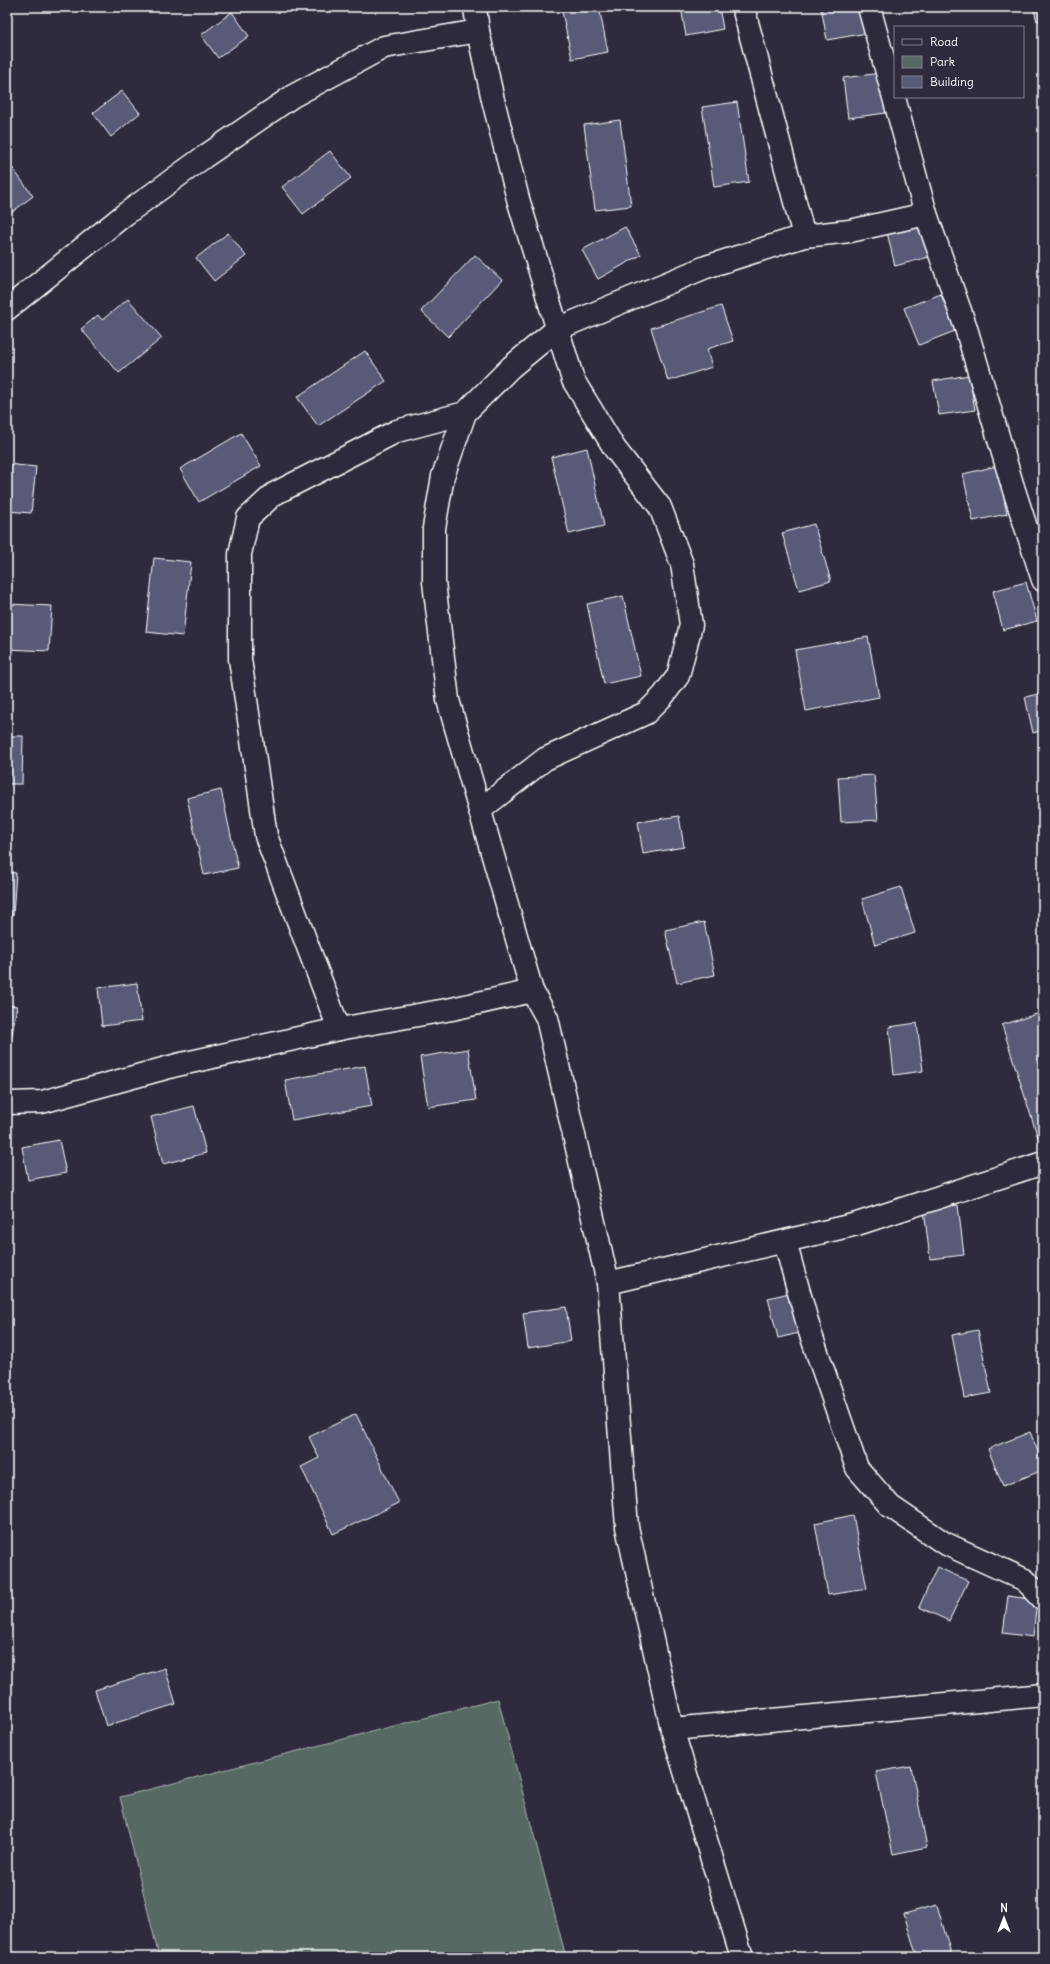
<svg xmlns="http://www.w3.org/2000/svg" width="1050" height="1964" viewBox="0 0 1050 1964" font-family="Delius,sans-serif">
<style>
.green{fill:#566a64;stroke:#aab4b2}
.building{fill:#585a77;stroke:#fff}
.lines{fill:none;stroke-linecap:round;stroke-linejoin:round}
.minor-casing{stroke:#fff;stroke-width:25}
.minor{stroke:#2f2a3d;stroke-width:22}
</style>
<rect width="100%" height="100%" fill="#2f2a3d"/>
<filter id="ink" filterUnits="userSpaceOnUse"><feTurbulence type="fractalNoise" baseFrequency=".025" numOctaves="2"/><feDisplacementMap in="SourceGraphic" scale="8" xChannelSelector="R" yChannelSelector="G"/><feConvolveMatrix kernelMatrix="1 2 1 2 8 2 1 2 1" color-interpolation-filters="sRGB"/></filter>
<g filter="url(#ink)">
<path class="green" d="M498,1699L566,1957H159L120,1797Z"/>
<g class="building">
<path d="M561,7H599L608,52L572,59Z"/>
<path d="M681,7H719L723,29L686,36Z"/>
<path d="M821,7H863L867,33L827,40Z"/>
<path d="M1033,7H1043V20L1037,21Z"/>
<path d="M232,12L249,36L218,58L201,35Z"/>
<path d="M881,73L886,113L848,118L843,78Z"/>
<path d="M122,91L140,113L111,137L93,113Z"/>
<path d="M737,102L749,182L714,187L702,107Z"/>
<path d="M620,120L631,206L595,210L584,125Z"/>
<path d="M330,151L351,178L303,214L282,187Z"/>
<path d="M11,166L33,196L7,216V170Z"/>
<path d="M920,219L929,257L895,266L886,228Z"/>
<path d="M625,227L641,255L598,279L582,250Z"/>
<path d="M228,233L246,256L214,281L196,258Z"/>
<path d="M475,255L502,280L448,337L421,311Z"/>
<path d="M941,294L955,331L919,345L904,308Z"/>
<path d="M128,299L162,338L119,373L81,329L98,315L102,320Z"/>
<path d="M721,306L733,341L707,349L712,367L668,381L651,328Z"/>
<path d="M365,351L386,381L318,426L297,397Z"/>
<path d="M969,375L975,410L939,415L933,381Z"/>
<path d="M241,433L261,466L199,502L180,469Z"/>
<path d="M587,448L604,526L569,534L551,457Z"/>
<path d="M7,464L36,467L31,513L7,511Z"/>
<path d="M997,466L1007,514L973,521L963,474Z"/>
<path d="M814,524L831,581L799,590L782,533Z"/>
<path d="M154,558L191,562L183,636L146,632Z"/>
<path d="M1026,582L1037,621L1003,630L993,591Z"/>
<path d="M623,596L641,676L604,684L587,604Z"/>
<path d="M7,604L52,606L49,651L7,649Z"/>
<path d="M868,637L879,697L806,711L795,650Z"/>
<path d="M1043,693V730L1033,733L1025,697Z"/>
<path d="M7,736H23L22,784H7Z"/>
<path d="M874,775L878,820L841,822L838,777Z"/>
<path d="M221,790L238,868L204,875L187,798Z"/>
<path d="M679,816L684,847L643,854L638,822Z"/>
<path d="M7,872L16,873L13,915H7Z"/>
<path d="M901,887L915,933L875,945L862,899Z"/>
<path d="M704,922L715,975L677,983L665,930Z"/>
<path d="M137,983L142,1021L102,1026L98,988Z"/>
<path d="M7,1005L17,1006L9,1052L7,1051Z"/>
<path d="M1043,1012V1140L1039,1141L1002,1025Z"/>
<path d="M917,1023L923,1071L894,1075L889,1027Z"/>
<path d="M468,1049L476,1100L428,1107L420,1057Z"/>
<path d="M365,1066L372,1106L292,1120L285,1080Z"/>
<path d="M194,1106L206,1153L163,1164L151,1117Z"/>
<path d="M59,1140L66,1173L28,1180L22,1147Z"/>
<path d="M958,1205L964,1255L930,1259L924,1209Z"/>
<path d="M810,1288L820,1328L778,1338L768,1298Z"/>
<path d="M566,1307L571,1341L528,1348L523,1313Z"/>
<path d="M978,1330L991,1393L964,1398L952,1335Z"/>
<path d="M356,1414L399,1503L333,1534L301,1467L319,1458L309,1437Z"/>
<path d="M1030,1432L1043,1464V1470L1003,1486L988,1449Z"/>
<path d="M853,1515L867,1589L828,1595L815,1523Z"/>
<path d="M937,1567L968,1581L949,1621L919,1607Z"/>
<path d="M1008,1596L1037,1600L1033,1637L1003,1633Z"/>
<path d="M165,1668L176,1704L106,1726L95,1690Z"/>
<path d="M911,1766L927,1847L893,1854L876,1772Z"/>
<path d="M937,1905L952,1957H917L904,1914Z"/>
</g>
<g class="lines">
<defs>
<g id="minor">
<path d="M475,7L478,31L493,100L518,199L573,380L615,449L660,507L682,564L691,625L678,676L663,696L646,713L545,759L481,809"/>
<path d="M743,7L804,236"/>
<path d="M869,7L926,214L966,328L1013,487L1043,580"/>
<path d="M7,309L124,215L204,157L293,96L384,47L478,31"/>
<path d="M532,991L448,700L434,582V528L443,476L465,413L511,367L557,329L706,267L804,236L850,231L926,214"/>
<path d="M339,1029L266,836L240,659V554L248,518L274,494L397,431L465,413"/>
<path d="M7,1103L42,1102L177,1065L339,1029L452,1009L532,991L547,1018L608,1283"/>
<path d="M785,1242L810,1332L857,1468L890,1506L944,1543L1025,1580L1043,1599"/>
<path d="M672,1729L1043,1695"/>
<path d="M742,1957L672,1729L627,1527L608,1283L857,1224L1043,1163"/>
</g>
</defs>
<use href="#minor" class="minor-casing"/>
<use href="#minor" class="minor"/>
</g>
</g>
<rect width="1050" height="1964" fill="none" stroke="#2f2a3d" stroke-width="24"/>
<rect x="12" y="12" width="1026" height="1940" fill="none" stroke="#fff" stroke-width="1.5" filter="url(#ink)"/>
<rect x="894" y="26" width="130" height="72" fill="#2f2a3d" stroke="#827f8b"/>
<rect x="902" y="39" width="20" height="6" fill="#2f2a3d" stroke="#827f8b"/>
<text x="930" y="46" font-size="12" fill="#ffffff">Road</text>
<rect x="902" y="56" width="20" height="12" fill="#566a64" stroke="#827f8b"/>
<text x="930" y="66" font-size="12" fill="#ffffff">Park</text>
<rect x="902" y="76" width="20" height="12" fill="#585a77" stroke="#827f8b"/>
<text x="930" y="86" font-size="12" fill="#ffffff">Building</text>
<g transform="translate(1004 1918)" stroke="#2f2a3d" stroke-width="3" paint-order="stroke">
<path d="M0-3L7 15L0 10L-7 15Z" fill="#ffffff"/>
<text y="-6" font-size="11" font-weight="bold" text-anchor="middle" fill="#ffffff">N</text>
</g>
</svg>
